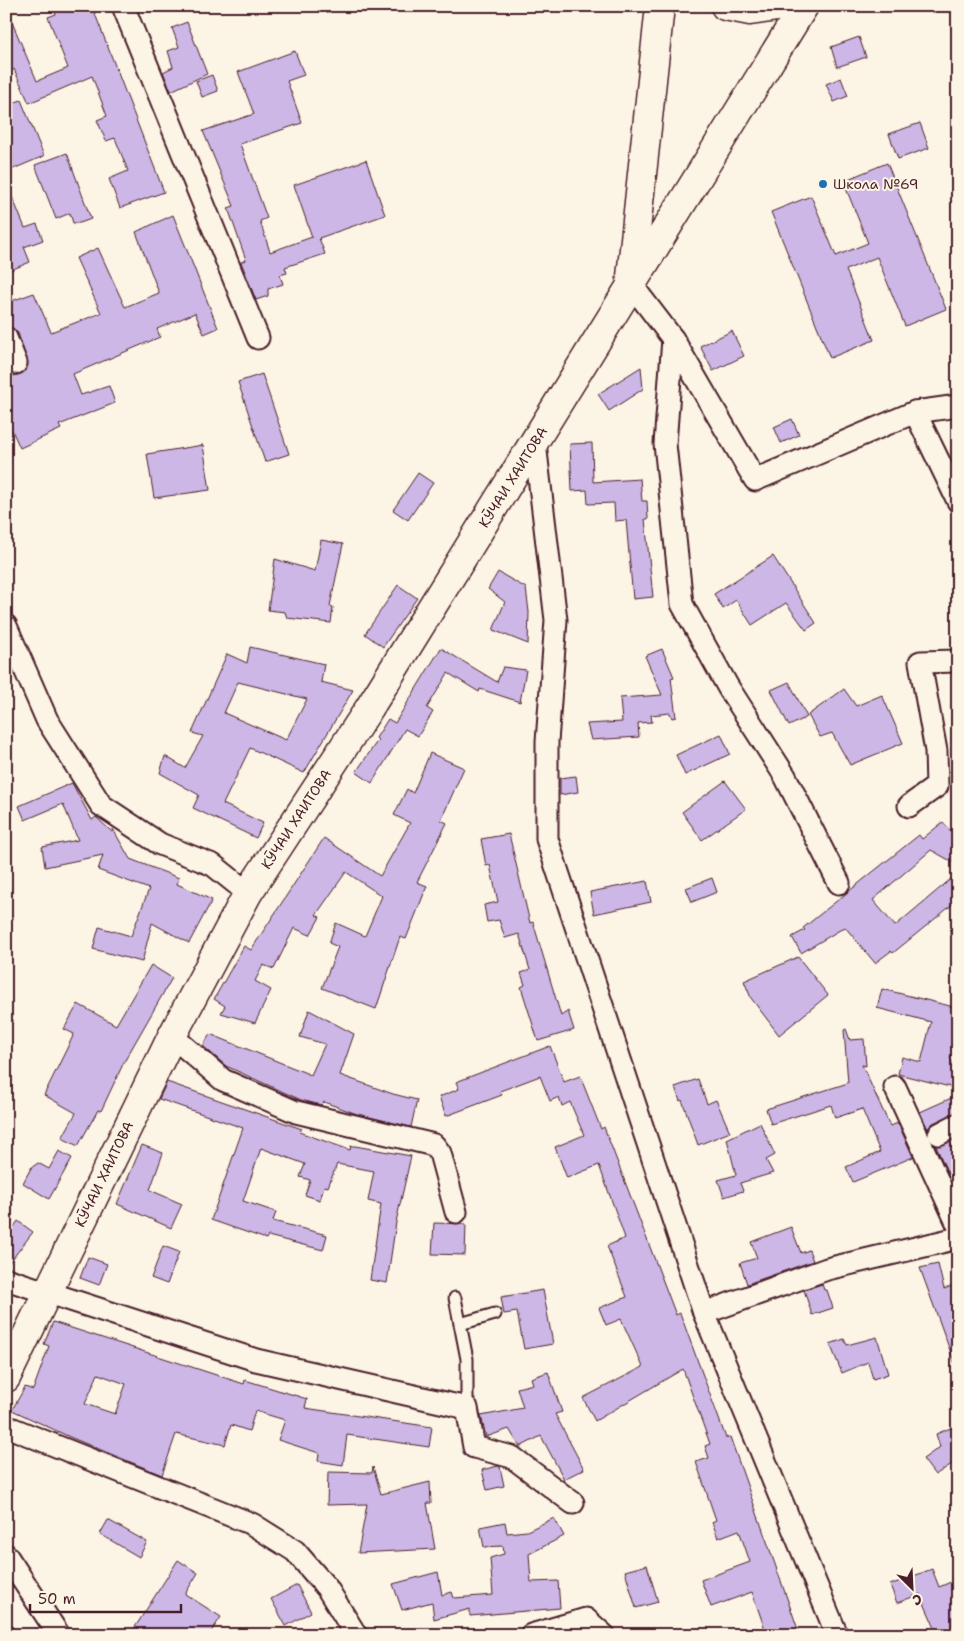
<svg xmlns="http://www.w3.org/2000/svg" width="964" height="1641" viewBox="0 0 964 1641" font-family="'Shantell Sans',sans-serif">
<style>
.building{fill:#cdb7e7;stroke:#4a1f2b;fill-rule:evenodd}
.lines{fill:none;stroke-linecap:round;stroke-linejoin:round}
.lane-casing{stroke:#4a1f2b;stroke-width:15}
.street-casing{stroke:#4a1f2b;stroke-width:25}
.primary-casing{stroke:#4a1f2b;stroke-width:31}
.lane{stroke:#fcf5e5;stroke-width:11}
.street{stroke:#fcf5e5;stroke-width:21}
.primary{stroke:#fcf5e5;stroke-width:28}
.poi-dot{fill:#1f6fb2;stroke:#fcf5e5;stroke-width:2}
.labels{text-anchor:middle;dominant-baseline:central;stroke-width:4;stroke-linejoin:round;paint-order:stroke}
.poi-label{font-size:14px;fill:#4a1f2b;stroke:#fcf5e5;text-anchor:start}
.street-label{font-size:14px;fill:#4a1f2b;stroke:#fcf5e5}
</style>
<rect width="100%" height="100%" fill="#fcf5e5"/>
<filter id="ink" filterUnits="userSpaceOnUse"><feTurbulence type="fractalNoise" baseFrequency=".02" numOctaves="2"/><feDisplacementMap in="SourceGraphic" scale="10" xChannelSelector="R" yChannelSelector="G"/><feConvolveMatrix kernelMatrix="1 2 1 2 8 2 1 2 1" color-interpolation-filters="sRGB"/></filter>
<g filter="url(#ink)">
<g class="building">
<path d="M53,6H92L164,192L120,208L109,179L128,171L115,138L106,141L97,120L107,116L92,76L29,103L14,69L6,73V8L37,81L68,68L48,17L56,14Z"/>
<path d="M187,22L207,74L171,91L163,72L173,67L168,51L179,47L172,28Z"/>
<path d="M859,37L866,57L837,67L831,47Z"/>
<path d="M295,51L304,75L287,81L302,123L240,144L267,218L260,221L270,252L312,237L294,185L366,160L385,215L319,238L325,254L285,267L287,273L280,275L283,284L268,289V296L256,300L241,262L246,260L228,208L234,206L203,131L254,114L238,72Z"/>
<path d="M212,75L218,91L202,97L196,81Z"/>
<path d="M841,78L848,96L834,102L826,84Z"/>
<path d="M21,100L44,156L6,172V106Z"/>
<path d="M920,123L929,148L898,159L889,134Z"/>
<path d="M67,153L91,219L80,223H73L70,213L56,219L35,165Z"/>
<path d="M887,163L946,309L905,326L877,257L846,270L874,340L830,358L771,212L811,196L836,256L868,243L843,181Z"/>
<path d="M7,184L25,228L37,224L43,240L24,247L30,262L6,272Z"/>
<path d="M173,215L218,328L204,334L195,313L157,329L160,337L73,374L81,395L109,386L115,403L59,425L61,429L20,448L6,417V378L21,374L26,370L28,364L18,333L10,327L6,316V303L34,293L51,332L101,313L76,258L98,248L125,307L159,293L136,232Z"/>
<path d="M732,331L744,356L713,371L700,346Z"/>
<path d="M641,367L643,389L609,411L598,394Z"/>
<path d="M262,374L289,454L265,462L238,382Z"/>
<path d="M792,419L799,435L781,443L774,427Z"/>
<path d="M592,443L593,482L640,479L642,501H647L648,519H645L653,597L633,599L626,520L615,521L614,503L588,504L587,490L572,491L570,444Z"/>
<path d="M203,445L210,490L154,498L147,454Z"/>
<path d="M418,473L433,483L408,520L393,510Z"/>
<path d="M321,540L343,544L330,606L333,607L331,623L287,618L285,612L268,610L275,559L315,571Z"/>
<path d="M773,556L816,623L806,630L786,603L752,625L736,600L723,609L714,594Z"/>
<path d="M498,572L526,588L529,612L528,644L493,630L505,602L488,589Z"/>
<path d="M398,585L417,598L383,647L365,634Z"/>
<path d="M250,647L324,664L321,682L353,690L304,773L250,748L223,804L263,823L256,838L193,808L199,795L160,773L165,756L185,768L203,736L192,733L227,654L247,663ZM238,682L307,699L286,740L224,713Z"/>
<path d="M441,648L497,682L503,667L526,670L520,702L480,689L479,692L448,673L427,708L433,712L418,736L405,729L372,783L356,772L378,740L376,738L388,719L395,723Z"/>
<path d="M662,649L674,677L671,678L676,717L672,718L670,713L651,715L652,722L638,723L639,737L591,740L587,724L622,722L620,698L662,695L645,656Z"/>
<path d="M789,682L807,717L789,726L771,690Z"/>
<path d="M844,689L856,706L882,695L903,743L850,765L832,733L820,737L808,715Z"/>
<path d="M721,734L730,754L685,775L676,755Z"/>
<path d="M430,753L464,768L441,820L447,823L417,882L427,886L406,939L400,937L376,1009L322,988L338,947L329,943L336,923L365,936L382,896L346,872L316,915L320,917L310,935L294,928L274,969L263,965L255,981L271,990L255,1023L221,1013L225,1006L214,999L244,946L251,950L324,838L380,876L410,823L394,815L407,789L413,793Z"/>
<path d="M576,776L578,792L560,795V778Z"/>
<path d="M725,781L746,809L702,840L682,812Z"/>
<path d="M72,783L92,820L96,817L112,832L113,829L130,859L179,878L177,884L212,900L189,943L152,923L142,962L93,949L99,927L131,936L149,889L98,870L103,855L45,867L42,847L78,840L63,804L25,820L19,806Z"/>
<path d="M943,822L958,840V865L931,850L873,900L895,926L958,873V900L893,953L891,951L875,963L845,927L801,953L792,937L805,930L803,928L919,835L922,839Z"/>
<path d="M509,834L530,923L533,922L561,1016L568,1011L574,1030L538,1041L521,987L525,985L521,973L530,970L519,934L505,938L499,920L487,922L484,905L498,902L490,865L486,866L481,839Z"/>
<path d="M712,878L717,892L692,902L686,888Z"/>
<path d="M647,881L651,902L594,914L590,892Z"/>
<path d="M798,957L828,995L779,1035L751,998L744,981Z"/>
<path d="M151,965L172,978L124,1062L101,1111L98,1110L78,1146L62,1138L76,1113L44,1095L74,1034L64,1029L78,1004L116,1025Z"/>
<path d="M882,989L958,1008V1051L950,1057L958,1075V1089L898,1074L902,1057L921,1062L931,1022L877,1008Z"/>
<path d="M309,1010L354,1034L340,1075L393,1094L417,1100L411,1127L357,1114L324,1102L321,1105L301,1100L226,1066L203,1046L210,1034L311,1075L325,1044L300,1037Z"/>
<path d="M846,1029L850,1040L864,1039L866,1066L862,1065L890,1126L898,1123L913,1157L853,1182L846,1167L880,1152L862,1109L835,1118L831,1105L771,1124L766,1109L848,1083L844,1030Z"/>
<path d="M550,1046L564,1082L580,1076L601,1129L604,1127L676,1315L680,1313L726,1438L730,1437L800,1635H767L752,1592L711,1607L701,1580L750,1562L739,1530L718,1538L712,1522L716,1520L696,1462L709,1458L705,1446L710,1444L683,1369L595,1421L583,1398L643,1367L621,1319L606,1325L599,1308L627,1297L607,1246L625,1238L599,1165L567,1178L555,1147L584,1135L570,1102L562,1106L559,1097L550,1101L540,1076L500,1091L502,1095L446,1116L439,1097L459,1089L456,1082Z"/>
<path d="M698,1079L707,1104L716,1100L730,1132L698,1145L682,1100L680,1101L675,1087Z"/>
<path d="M167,1082L302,1129L299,1132L350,1150L351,1146H355L411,1156L396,1222L387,1283L370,1280L381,1204L368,1201L374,1171L337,1164L328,1187L324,1186L320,1200L305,1195L310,1180L300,1177L305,1164L261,1148L243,1201L276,1212L273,1221L327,1235L323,1250L268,1236L266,1239L211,1220L243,1128L159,1099Z"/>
<path d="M958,1095V1112L933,1123L928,1129L920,1112Z"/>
<path d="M760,1123L775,1155L766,1160L773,1173L740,1183L743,1191L724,1197L718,1180L736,1175L727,1139Z"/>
<path d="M950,1142L958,1161V1170L948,1174L936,1146Z"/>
<path d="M142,1145L163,1153L150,1190L182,1204L171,1228L117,1204Z"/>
<path d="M59,1151L72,1158L49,1199L23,1183L31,1168L38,1163L49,1169Z"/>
<path d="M18,1221L33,1232L6,1267V1238Z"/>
<path d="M434,1223L466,1224L465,1255L432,1254Z"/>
<path d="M791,1227L801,1253L809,1250L813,1261L747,1284L740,1263L757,1258L751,1242Z"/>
<path d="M163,1246L179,1252L167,1284L151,1278Z"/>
<path d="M88,1257L107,1264L99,1285L80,1278Z"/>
<path d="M938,1264L944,1289L958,1284V1367H956L920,1268Z"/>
<path d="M822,1284L824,1290H827L833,1308L812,1315L804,1290Z"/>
<path d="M543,1290L553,1344L524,1349L517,1312L504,1314L501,1297Z"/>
<path d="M53,1322L244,1384L245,1380L307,1399L305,1408L432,1427L429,1447L347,1435L343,1465L318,1461L319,1453L278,1440L285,1420L255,1411L249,1431L231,1425L225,1445L176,1434L162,1475L72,1438L12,1410L25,1387L33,1390L49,1346L44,1344ZM98,1374L126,1384L115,1414L85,1404Z"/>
<path d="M877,1337L888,1374L873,1379L868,1362L842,1373L830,1344L844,1339L847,1345Z"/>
<path d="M548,1372L562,1412L555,1414L584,1469L564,1479L541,1436L520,1447L509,1429L486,1437L481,1416L523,1408L517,1388L533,1384L531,1378Z"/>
<path d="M958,1425V1460L935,1475L923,1459L940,1447L936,1434Z"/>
<path d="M498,1466L500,1467L504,1486L487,1490L482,1470Z"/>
<path d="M373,1467L381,1494L430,1482L431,1503H427L435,1549L358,1553L367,1504L327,1505L328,1472L372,1473Z"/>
<path d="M554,1518L564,1536L529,1554L531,1582L558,1581L560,1608L470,1616V1609L434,1619L432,1602L402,1610L393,1584L438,1572L442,1595L452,1592L454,1598L493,1595L490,1558L504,1554L503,1546L484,1547L480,1527L505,1522L507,1533L527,1531Z"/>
<path d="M108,1520L147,1542L139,1557L100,1534Z"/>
<path d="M178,1560L198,1573L185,1594L221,1617L209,1635H130Z"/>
<path d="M647,1565L658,1602L636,1608L625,1571Z"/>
<path d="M932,1569L939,1587L958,1579V1635H938L920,1594L897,1603L890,1585Z"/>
<path d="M297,1585L311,1612L286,1626L271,1599Z"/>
</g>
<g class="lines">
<defs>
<g id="lane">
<path d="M455,1298L467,1359V1408"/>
<path d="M460,1324L495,1314"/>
</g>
<g id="street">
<path d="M123,6L258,338"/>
<path d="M631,284L673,339L755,480L915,412L958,406"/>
<path d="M6,338L16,363"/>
<path d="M673,339L665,444L682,604L728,687L785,776L839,883"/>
<path d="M915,412L958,501"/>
<path d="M535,443L556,620L547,742V839L704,1313L837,1635"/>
<path d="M6,626L47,720L101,805L160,844L213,865L248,893"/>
<path d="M909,806L937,786L936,751L920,662L958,661"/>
<path d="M172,1036L223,1080L296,1112L434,1145L440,1153L456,1212"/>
<path d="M895,1087L958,1225"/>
<path d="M939,1134L958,1124"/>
<path d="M6,1279L256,1360L467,1408L474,1447L512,1457L573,1503"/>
<path d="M704,1313L827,1269L958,1238"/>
<path d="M6,1426L252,1524L295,1551L327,1588L356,1635"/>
<path d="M6,1555L59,1635"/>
<path d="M531,1635L586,1619L604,1635"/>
</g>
<g id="primary">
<path d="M725,6L750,11L784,6"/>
<path d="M631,277L660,6"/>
<path d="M6,1378L172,1036L248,893L370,707L804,6"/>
</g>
</defs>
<use href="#lane" class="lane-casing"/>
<use href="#street" class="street-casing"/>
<use href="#primary" class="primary-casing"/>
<use href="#lane" class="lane"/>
<use href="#street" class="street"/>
<use href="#primary" class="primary"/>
</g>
</g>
<circle class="poi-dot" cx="823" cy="184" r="5"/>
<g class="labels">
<g class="poi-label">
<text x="833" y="184">Школа №69</text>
</g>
<g class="street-label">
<text transform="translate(513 477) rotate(-58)">КӮЧАИ ХАИТОВА</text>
<text transform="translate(296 819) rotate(-57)">КӮЧАИ ХАИТОВА</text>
<text transform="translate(104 1174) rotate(-64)">КӮЧАИ ХАИТОВА</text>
</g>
</g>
<rect width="964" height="1641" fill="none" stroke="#fcf5e5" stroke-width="25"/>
<rect x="12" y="12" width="939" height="1616" fill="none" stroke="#4a1f2b" stroke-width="2" filter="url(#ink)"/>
<g transform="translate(912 1588) rotate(156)" stroke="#fcf5e5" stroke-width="4" paint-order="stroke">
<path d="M0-4L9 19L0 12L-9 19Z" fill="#4a1f2b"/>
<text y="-8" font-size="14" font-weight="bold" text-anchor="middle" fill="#4a1f2b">С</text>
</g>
<path d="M30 1604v8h151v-8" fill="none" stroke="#4a1f2b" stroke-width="2.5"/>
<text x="38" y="1604" font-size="15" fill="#4a1f2b" stroke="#fcf5e5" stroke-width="4" paint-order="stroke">50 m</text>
</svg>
